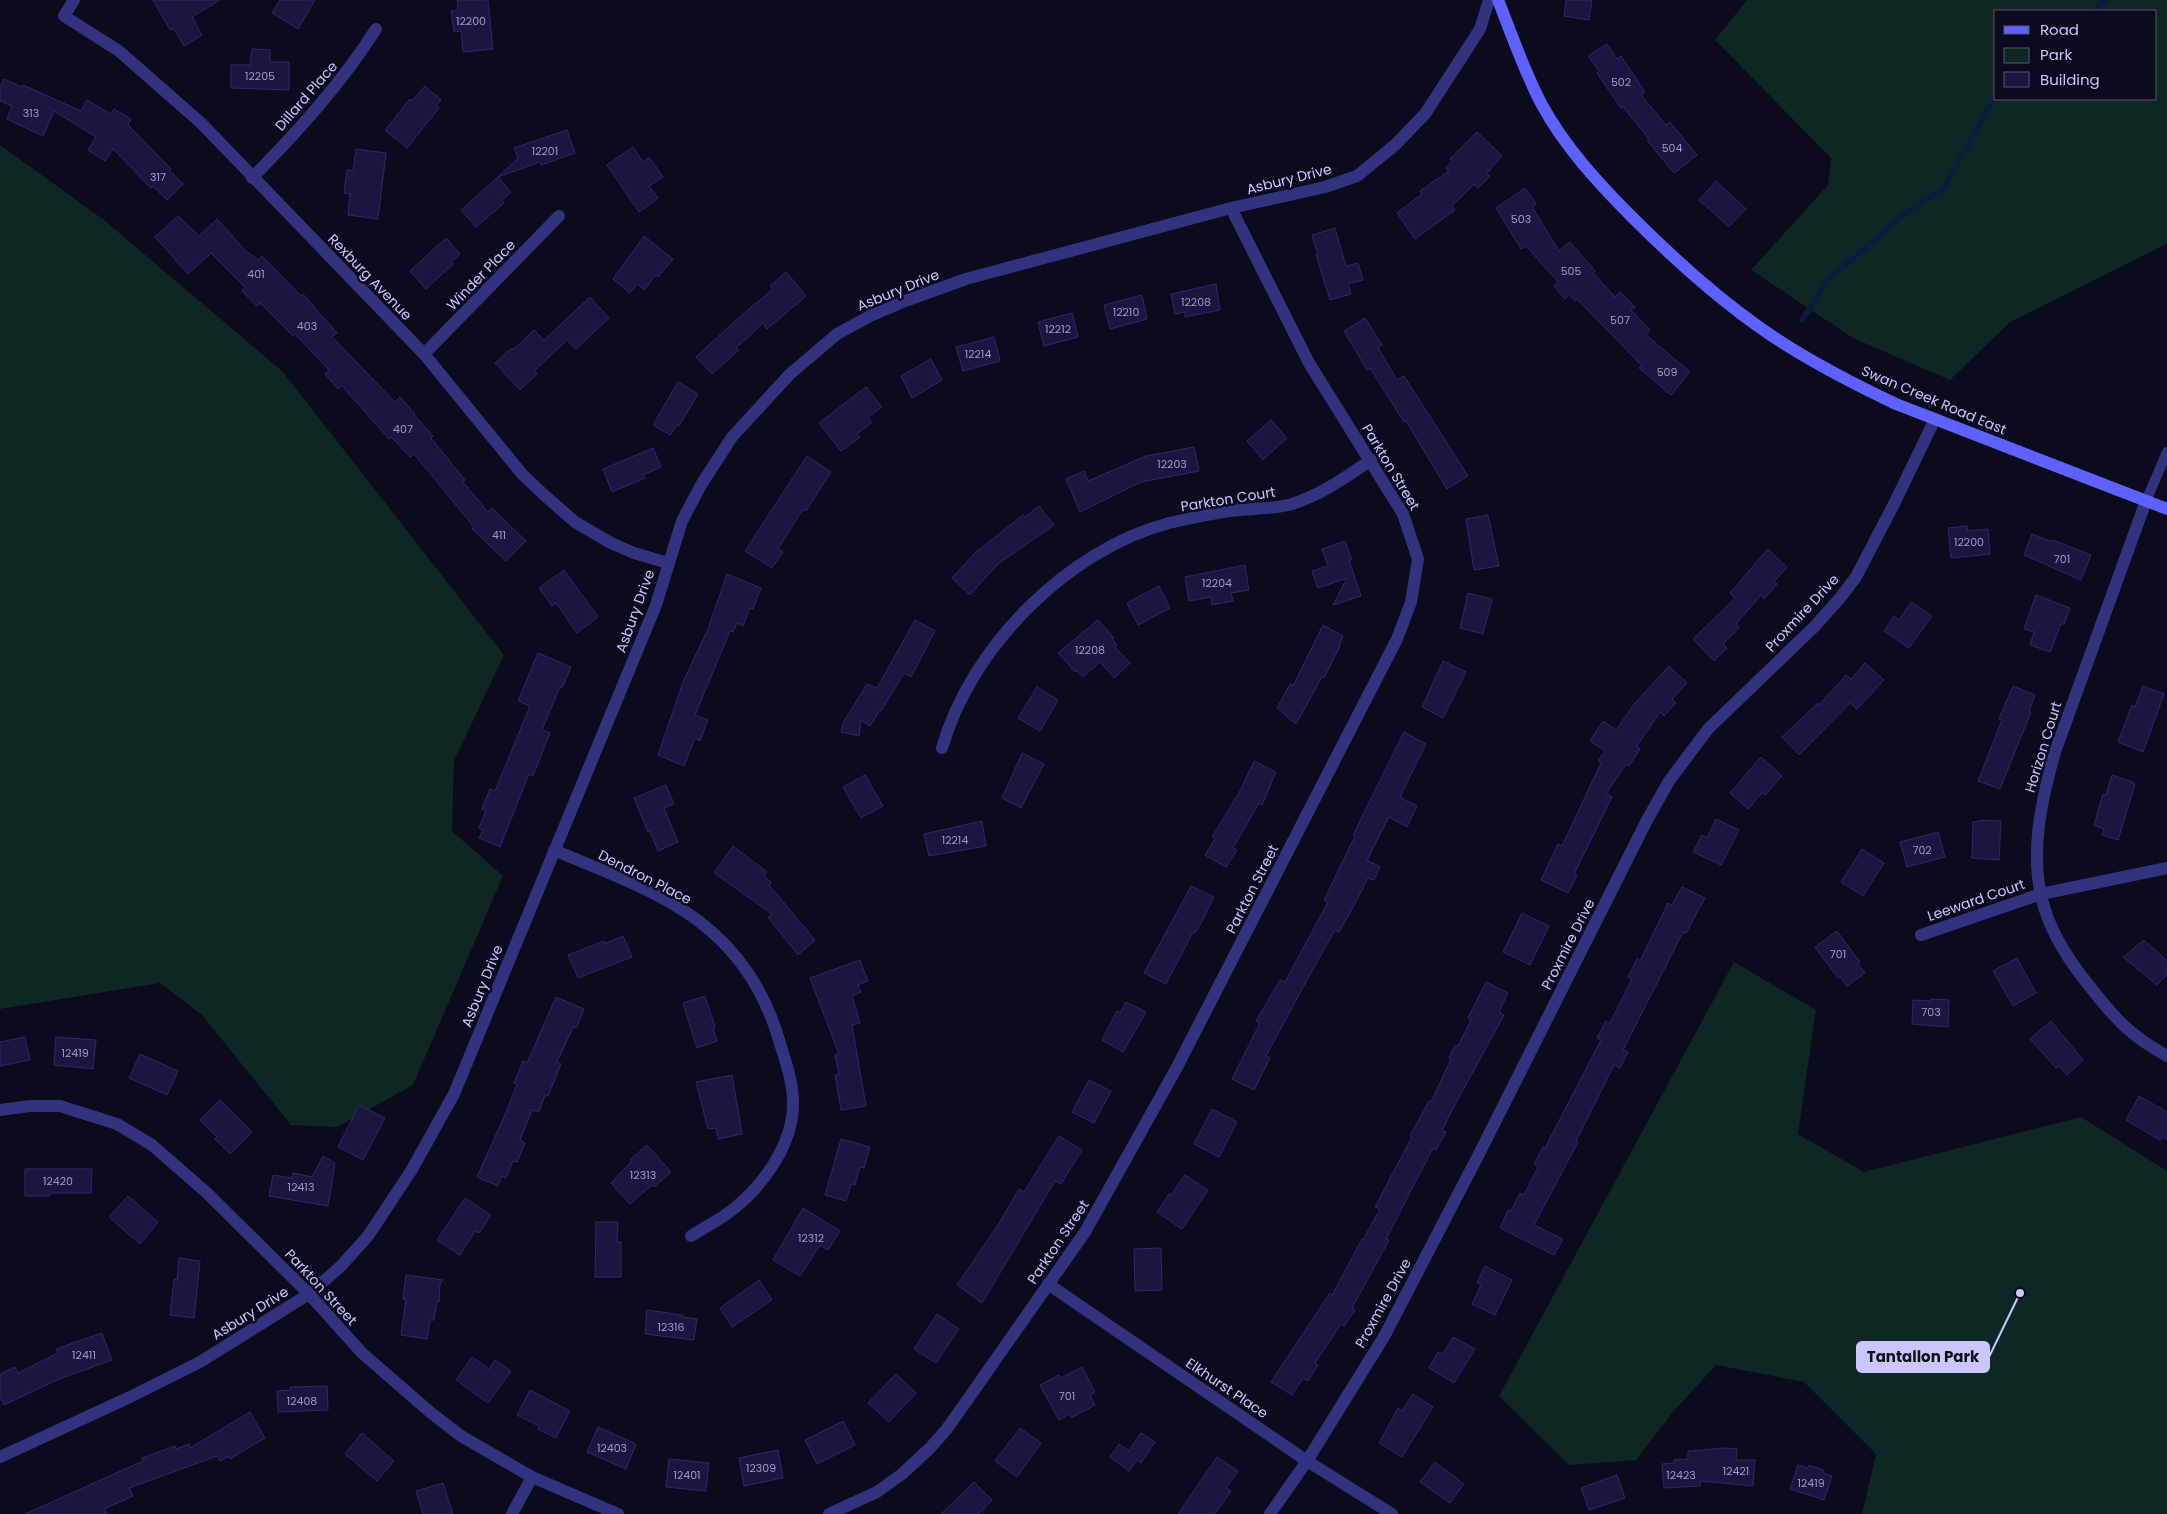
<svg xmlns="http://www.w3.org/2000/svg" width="2167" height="1514" viewBox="0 0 2167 1514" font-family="Poppins,sans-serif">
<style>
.green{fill:#0d2725;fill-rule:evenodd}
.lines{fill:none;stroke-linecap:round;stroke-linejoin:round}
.stream{stroke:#081e3e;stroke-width:5.5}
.building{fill:#1c153f;stroke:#30266c}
.service{stroke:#32337f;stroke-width:10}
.minor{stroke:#32337f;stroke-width:12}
.tertiary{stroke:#32337f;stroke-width:12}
.secondary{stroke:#5d61ff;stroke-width:12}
.labels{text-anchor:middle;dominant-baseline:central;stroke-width:5;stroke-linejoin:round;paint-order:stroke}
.number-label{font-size:11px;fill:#9e9acf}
.street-label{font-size:14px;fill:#cac6ff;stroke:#0c0a1d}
.leader{fill:none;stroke:#cac6ff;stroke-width:2}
.callout-dot{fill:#cac6ff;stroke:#0c0a1d;stroke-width:2}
.callout{fill:#cac6ff;stroke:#cac6ff;stroke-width:2}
.callout-label{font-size:15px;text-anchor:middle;font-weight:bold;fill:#111}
</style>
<rect width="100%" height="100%" fill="#0c0a1d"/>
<g class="green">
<path d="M1747,0H2167V244L2009,323L1950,380L1853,338L1751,270L1828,185L1831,158L1715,40ZM2156,11V99H1996V11Z"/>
<path d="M0,145L104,220L283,372L504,655L454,761L452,831L503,876L413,1085L337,1127L291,1125L202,1015L160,983L0,1009Z"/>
<path d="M1734,962L1816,1010L1798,1134L1864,1172L2081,1117L2167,1171V1514H1862L1876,1454L1804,1382L1716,1365L1673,1412L1636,1460L1569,1465L1499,1396Z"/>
</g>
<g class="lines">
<g class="stream">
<path d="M2094,11L2106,0"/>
<path d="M1802,320L1828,280L1907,212L1945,187L1988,108L1997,99"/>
</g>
</g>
<g class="building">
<path d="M153,0H220L192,17L202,35L184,46L174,29L170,30Z"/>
<path d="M280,0H315L298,29L272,13Z"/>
<path d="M457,0H488L493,49L463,52L461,31L454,32L451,11L458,10Z"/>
<path d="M1566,0H1592L1589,20L1564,16Z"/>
<path d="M1607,44L1617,59L1621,56L1645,92L1641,95L1666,125L1670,122L1697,155L1674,173L1647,140L1649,139L1623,107L1621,108L1597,73L1599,71L1588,56Z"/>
<path d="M252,49L270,50V62H289V90L231,88V65H250Z"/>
<path d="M4,79L22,87L23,85L81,111L87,100L111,114L114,109L131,119L128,125L171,169L169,170L183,184L167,200L153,186L151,188L113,149L105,161L88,150L96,137L54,111L43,136L7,119L12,106L0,101V88Z"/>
<path d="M425,86L441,100L437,105L439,108L407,148L385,130L410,99L412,101Z"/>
<path d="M567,130L575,153L541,165L540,162L498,177L518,158L514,148Z"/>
<path d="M1477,132L1502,156L1487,173L1490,176L1478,188L1474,184L1452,206L1455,210L1415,239L1397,213L1422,194L1420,191L1449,171L1446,168L1452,161L1450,159Z"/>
<path d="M633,147L643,162L649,157L663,177L649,186L658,198L639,212L607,165Z"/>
<path d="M356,149L386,153L378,219L348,215L350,194L344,193L347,170L353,171Z"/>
<path d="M498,177L511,192L502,200L504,203L476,227L461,210Z"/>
<path d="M1716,181L1746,209L1729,227L1699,200Z"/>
<path d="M1525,188L1536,204L1532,207L1559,251L1570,242L1595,271L1593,273L1615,297L1620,292L1635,307L1631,310L1650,330L1646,335L1690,372L1671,395L1639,368L1642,366L1577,299L1575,301L1569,294L1565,299L1554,286L1558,282L1526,246L1521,249L1496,208Z"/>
<path d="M178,216L199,236L217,219L246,251L258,260L262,256L301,296L303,294L337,333L332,337L395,402L400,397L415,414L414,415L433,436L431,438L465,480L463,482L488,512L492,508L526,541L506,561L472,529L474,527L414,454L410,457L391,437L389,439L342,386L338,389L325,374L329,370L295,334L293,336L260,303L257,306L242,291L245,287L211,253L188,274L155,237Z"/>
<path d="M1335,228L1346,266L1358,263L1363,280L1348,284L1351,294L1330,300L1316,255H1318L1312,235Z"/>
<path d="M644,236L673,259L658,277L656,275L644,290L637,284L630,293L613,279Z"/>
<path d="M446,238L460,254L451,262L453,264L426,289L410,271Z"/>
<path d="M786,272L806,296L767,329L763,323L736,348L739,350L712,374L696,357L743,314L773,289L770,286Z"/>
<path d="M1216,284L1220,310L1185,317V312L1175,314L1171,294Z"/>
<path d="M1142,295L1147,319L1110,329L1104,305Z"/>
<path d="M590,297L609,318L576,349L567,340L534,371L537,374L520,390L495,363L512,348L513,350L534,330L544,340Z"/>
<path d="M1072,313L1078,337L1044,346L1038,322Z"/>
<path d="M1365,318L1382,345L1378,348L1397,380L1404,376L1468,476L1447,489L1406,421L1404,422L1370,368L1367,370L1344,331Z"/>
<path d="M994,337L1000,361L963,371L956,347Z"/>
<path d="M931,359L942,380L912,398L901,376Z"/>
<path d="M678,382L698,394L679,426L677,425L670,435L653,425Z"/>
<path d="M866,387L882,407L868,417L872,422L857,434L860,437L841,451L819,423Z"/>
<path d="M1271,420L1287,438L1263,460L1247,441Z"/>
<path d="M1194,447L1199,471L1141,482L1080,512L1066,479L1084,471L1088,481L1146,456Z"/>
<path d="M653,448L661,467L643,475L645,478L612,492L603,469Z"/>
<path d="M807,456L831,472L806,511L803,509L778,549L783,552L772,568L745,551Z"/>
<path d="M1039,506L1054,525L998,564L970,595L952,578L976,552L1023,515L1025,517Z"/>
<path d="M1488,515L1499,566L1474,570L1466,519Z"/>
<path d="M1967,526L1968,531L1988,529L1990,554L1951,558L1948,528Z"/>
<path d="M2032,534L2052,542L2053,540L2091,555L2081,580L2024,555Z"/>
<path d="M1345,541L1352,560H1349L1361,596L1333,605L1347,578L1318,588L1312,571L1328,566L1322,549Z"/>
<path d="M1768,549L1787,567L1774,582L1777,584L1764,599L1761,595L1736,624L1739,628L1723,644L1727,648L1714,661L1693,639L1735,598L1730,593Z"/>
<path d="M1245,565L1249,590L1231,593L1233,601L1212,605L1211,597L1189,601L1185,577Z"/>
<path d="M564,570L598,617L577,633L556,603L552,606L539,588Z"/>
<path d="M727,574L761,588L753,609L750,608L743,626L737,623L733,632L730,631L695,715L708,720L700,741L695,738L684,766L658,755L683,682L708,629Z"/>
<path d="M1159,586L1170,608L1138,625L1127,603Z"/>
<path d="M1468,593L1492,599L1483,634L1460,628Z"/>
<path d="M2036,595L2070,608L2064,624H2061L2050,652L2030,645L2034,632L2024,629Z"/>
<path d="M1911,602L1932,616L1909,648L1884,631L1894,616L1899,620Z"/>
<path d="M915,620L935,631L911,677L904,673L881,711L880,710L870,726L861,720L859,736L841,732L843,723L867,684L877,688Z"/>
<path d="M1098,620L1114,638L1112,639L1117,645L1115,647L1130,663L1114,678L1100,662L1083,677L1077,670L1075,672L1058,653Z"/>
<path d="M1323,625L1343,636L1339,645L1340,646L1324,678L1322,677L1296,724L1277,708L1290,684L1293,686Z"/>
<path d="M538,653L571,667L562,688L560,687L542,730L550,733L533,776L529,774L500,847L479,838L483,830L479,828L486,810L482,809L490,789L495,791L530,706L518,701Z"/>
<path d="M1443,661L1466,672L1443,718L1422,707Z"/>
<path d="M1865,663L1884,680L1857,709L1850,703L1799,755L1782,737L1818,703L1819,705L1846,675L1851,679Z"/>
<path d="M1669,666L1687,683L1672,699L1676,703L1664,716L1660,712L1637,746L1640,749L1629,766L1626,764L1606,794L1612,797L1574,874L1577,875L1568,893L1541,880L1558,844L1562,846L1601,763L1598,761L1605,751L1590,741L1603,721L1616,730L1635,703Z"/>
<path d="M2013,686L2035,695L2029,711L2031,712L2000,789L1978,781L2002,720L1999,719Z"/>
<path d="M2143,686L2164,694L2143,752L2118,742L2132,705L2135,707Z"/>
<path d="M1037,687L1058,700L1040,731L1018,718Z"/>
<path d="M1404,732L1426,744L1400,797L1417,806L1407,827L1389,817L1367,860L1380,867L1374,880L1368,878L1350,913L1339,932L1335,930L1313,969L1266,1056L1270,1058L1254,1090L1232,1079L1260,1023L1256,1021L1280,980L1285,982L1328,902L1324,900L1355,836L1353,835Z"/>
<path d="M1022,753L1044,764L1021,808L1002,798Z"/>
<path d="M1761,757L1782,776L1765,795L1762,793L1748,809L1730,793Z"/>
<path d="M1254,761L1276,772L1262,805L1259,803L1233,848L1237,850L1226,867L1205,855L1215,839L1212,837L1240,791Z"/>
<path d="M865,775L883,806L861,818L843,787Z"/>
<path d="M2112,775L2133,782V784H2135L2118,840L2102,835L2104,829L2094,825L2103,794L2106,795Z"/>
<path d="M666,785L674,804L664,808L678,842L658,851L650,831L648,832L634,798Z"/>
<path d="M1716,819L1739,830L1721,865L1693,852L1702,835L1707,838Z"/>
<path d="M1983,820L2001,821L1999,860L1972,858L1973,822Z"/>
<path d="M982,821L986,846L929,856L924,834Z"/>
<path d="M1938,832L1945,857L1907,867L1900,842Z"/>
<path d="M733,846L767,872L764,876L771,882L769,885L815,940L798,955L768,917L772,914L714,873Z"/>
<path d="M1862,849L1884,863L1863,896L1841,882Z"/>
<path d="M1191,886L1214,897L1200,925L1195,933L1193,932L1166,984L1144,973Z"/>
<path d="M1682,887L1705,898L1686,933L1683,932L1623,1050L1628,1052L1620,1068L1614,1065L1576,1141L1578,1142L1534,1225L1563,1239L1554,1255L1500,1228L1508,1210L1511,1211L1520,1193L1524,1195L1538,1167L1534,1164L1543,1147L1545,1148L1601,1040L1597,1038L1606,1021L1610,1023L1632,979L1628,977L1637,959L1640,961L1668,903L1672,905Z"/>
<path d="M1522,913L1549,926L1530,965L1503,952Z"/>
<path d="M1837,931L1860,962L1858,964L1865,973L1847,986L1840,977L1838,978L1815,947Z"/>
<path d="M623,936L632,957L578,978L568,955L604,941V944Z"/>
<path d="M2144,940L2167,961V974L2157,985L2123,957Z"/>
<path d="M2017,958L2036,993L2013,1006L1993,971Z"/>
<path d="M860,960L868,981L858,985L861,992L852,996L860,1023L852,1025L866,1106L841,1110L835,1075L839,1074L835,1055L839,1054L810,978Z"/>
<path d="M1486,982L1508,993L1499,1012L1504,1015L1451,1112L1442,1131L1446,1132L1436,1150L1433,1148L1386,1239L1389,1240L1352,1308L1355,1310L1344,1326L1341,1324L1315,1363L1318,1365L1308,1381L1303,1378L1292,1395L1271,1382L1330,1293L1332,1295L1362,1239L1363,1240L1380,1209L1375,1207L1412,1137L1410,1136L1429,1101L1431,1102L1451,1059L1449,1058L1455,1045L1458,1046L1471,1020L1468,1018Z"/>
<path d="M705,996L715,1027L713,1028L717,1041L697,1048L683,1003Z"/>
<path d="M556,997L584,1009L577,1027H573L557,1062L561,1064L548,1096L545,1095L539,1112L532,1110L520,1140L525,1143L517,1162L513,1161L506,1178L502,1176L498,1186L477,1177L507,1110L517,1084L514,1083L523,1061L527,1063Z"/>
<path d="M1931,999L1949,1000L1948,1027L1912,1024L1913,1000L1931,1001Z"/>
<path d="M1126,1002L1146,1012L1123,1052L1102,1040L1117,1011L1120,1013Z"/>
<path d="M2051,1021L2083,1060L2067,1075L2059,1066L2056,1068L2030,1039Z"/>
<path d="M25,1037L30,1060L0,1066V1042Z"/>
<path d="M56,1037L96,1040L93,1069L54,1065Z"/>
<path d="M140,1054L178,1071L167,1095L129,1078Z"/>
<path d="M732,1075L742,1134L718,1139L716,1128L708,1129L696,1082Z"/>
<path d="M1089,1080L1111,1091L1094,1123L1072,1112Z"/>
<path d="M2139,1096L2167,1112V1140L2162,1137L2160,1140L2126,1120Z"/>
<path d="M220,1100L252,1132L230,1154L215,1139L217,1137L200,1120Z"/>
<path d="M359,1105L385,1118L363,1160L338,1147Z"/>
<path d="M1212,1109L1237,1122L1219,1157L1194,1144Z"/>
<path d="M1059,1136L1082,1150L1061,1184L1055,1181L982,1303L957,1285L998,1225L1019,1189L1024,1192Z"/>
<path d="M841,1139L870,1147L864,1168L860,1167L855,1185L851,1184L846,1201L825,1195Z"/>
<path d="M647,1145L671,1172L654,1187L652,1185L630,1204L611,1183L631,1162L630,1160Z"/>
<path d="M323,1156L335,1163L328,1206L269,1196L273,1175L292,1178L293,1173L312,1177Z"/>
<path d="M25,1169H92L91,1193H50V1196H25Z"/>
<path d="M1185,1175L1208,1190L1182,1229L1157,1212L1169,1194L1171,1195Z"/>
<path d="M128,1196L158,1222L140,1244L109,1217Z"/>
<path d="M465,1198L491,1215L479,1233L475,1231L460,1255L437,1240Z"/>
<path d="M803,1208L840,1231L828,1250L820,1245L800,1276L773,1260Z"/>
<path d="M596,1222H618L617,1242H621V1277H595Z"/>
<path d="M1161,1248L1162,1290L1135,1291L1134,1249Z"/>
<path d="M179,1258L200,1261L194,1318L170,1315L174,1279L177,1280Z"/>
<path d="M1485,1266L1512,1280L1495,1315L1472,1304L1481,1285L1477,1283Z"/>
<path d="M406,1275L443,1280L440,1284L439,1302L437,1301L434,1320H430L427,1339L401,1335L406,1299H403Z"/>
<path d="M759,1280L772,1300L732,1327L720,1308Z"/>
<path d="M647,1310L683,1315V1317L697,1319L694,1340L645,1334Z"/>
<path d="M937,1314L959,1329L936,1363L914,1349Z"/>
<path d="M102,1333L112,1360L59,1379L4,1405L0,1396V1374L15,1367L18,1373L58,1353L56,1349Z"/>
<path d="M1453,1337L1475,1349L1454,1383L1429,1368L1438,1352L1443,1354Z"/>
<path d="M472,1357L489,1369L495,1360L511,1371L488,1403L456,1380Z"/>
<path d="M1082,1367L1095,1392L1090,1395L1095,1405L1071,1418L1070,1414L1059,1420L1040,1385L1059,1375L1061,1378Z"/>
<path d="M896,1374L916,1393L889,1422L868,1403Z"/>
<path d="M327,1386L328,1410L278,1412L277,1391L290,1390V1387Z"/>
<path d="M530,1390L570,1411L556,1438L538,1429L539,1426L517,1415Z"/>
<path d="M1413,1394L1433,1407L1402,1457L1379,1443L1398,1408L1402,1411Z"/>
<path d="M250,1412L265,1438L230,1459L228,1456L220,1461L217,1456L129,1488L133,1496L104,1509L107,1514H25L143,1461L142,1458L175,1446L176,1449L189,1444L190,1448Z"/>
<path d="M843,1421L855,1445L817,1464L805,1440Z"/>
<path d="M598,1427L636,1444L626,1469L587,1452Z"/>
<path d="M1020,1428L1041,1443L1017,1477L995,1461Z"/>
<path d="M362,1433L394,1461L377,1481L345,1454Z"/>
<path d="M1141,1433L1155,1442L1141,1463L1137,1460L1129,1471L1110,1457L1119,1444L1129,1451Z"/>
<path d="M1725,1448L1737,1449L1736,1460H1755L1753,1486L1700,1481V1486L1664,1488L1662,1464L1674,1463V1460L1688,1459V1451Z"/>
<path d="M778,1450L783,1478L744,1486L739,1458Z"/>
<path d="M1217,1457L1238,1471L1226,1488L1231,1491L1215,1514H1178Z"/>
<path d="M669,1459L709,1463L706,1491L666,1487Z"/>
<path d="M1435,1462L1464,1484L1450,1503L1420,1482Z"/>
<path d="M1798,1465L1808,1468L1809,1465L1824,1470L1823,1473L1832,1476L1824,1500L1790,1489Z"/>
<path d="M1617,1475L1625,1498L1589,1510L1581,1488Z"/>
<path d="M974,1482L992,1500L979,1514H941Z"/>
<path d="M443,1483L453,1514H423L416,1491Z"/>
</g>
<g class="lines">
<path class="service" d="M2146,501L2167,452"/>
<g class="minor">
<path d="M74,0L64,16L119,51L201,123L424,354L522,474L542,493L575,522L611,543L634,553L668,563"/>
<path d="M252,178C298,131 341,84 376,29"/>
<path d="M424,354L559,216"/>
<path d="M2146,501L2055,752C2041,801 2028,859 2045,910C2054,938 2072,965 2091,988C2116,1020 2131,1036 2167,1056"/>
<path d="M942,748C971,647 1067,550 1169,523C1192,518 1216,512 1240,510C1257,508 1275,509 1292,504C1321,495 1346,477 1371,460"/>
<path d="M554,850C607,873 668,893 712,932C745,961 767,999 779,1040C785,1060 792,1078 793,1099C795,1145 760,1191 724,1216C713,1223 702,1229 691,1236"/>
<path d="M1921,935L2041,894L2167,868"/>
<path d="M0,1110L30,1106H60L117,1124L152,1145L207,1193L309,1294L362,1353L430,1412L461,1436L532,1477L618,1514"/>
<path d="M1048,1284L1307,1461L1392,1514"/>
<path d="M512,1514L532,1477"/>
<path d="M829,1514L877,1492L902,1474L930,1448L946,1430L968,1399L1085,1232L1176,1069L1397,639L1411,602L1418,559L1403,514L1309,363L1231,208"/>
<path d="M1270,1514L1307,1461L1385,1335L1479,1154L1646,822L1669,781L1708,729L1814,627L1840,598L1856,577L1895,502L1935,419"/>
</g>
<path class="tertiary" d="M0,1457L130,1397L200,1362L309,1294L340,1267L368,1236L411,1171L454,1094L656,605L682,521L701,485L732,437L790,374L837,334L870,316L905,301L966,279L1231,208L1325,187L1357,176L1395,145L1425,114L1480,29L1489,0"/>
<path class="secondary" d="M1498,0C1512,35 1524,71 1542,105C1565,147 1598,183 1632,217C1678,263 1730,310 1786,345C1821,367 1858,386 1896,404L2167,509"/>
</g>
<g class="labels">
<g class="number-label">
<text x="471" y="21">12200</text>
<text x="260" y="76">12205</text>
<text x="1621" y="82">502</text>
<text x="31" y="113">313</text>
<text x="1672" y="148">504</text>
<text x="545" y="151">12201</text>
<text x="158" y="177">317</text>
<text x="1521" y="219">503</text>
<text x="1571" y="271">505</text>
<text x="256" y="274">401</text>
<text x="1196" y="302">12208</text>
<text x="1126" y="312">12210</text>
<text x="1620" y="320">507</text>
<text x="307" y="326">403</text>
<text x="1058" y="329">12212</text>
<text x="978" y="354">12214</text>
<text x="1667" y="372">509</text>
<text x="403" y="429">407</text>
<text x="1172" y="464">12203</text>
<text x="499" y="535">411</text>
<text x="1969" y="542">12200</text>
<text x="2062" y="559">701</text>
<text x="1217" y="583">12204</text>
<text x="1090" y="650">12208</text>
<text x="955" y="840">12214</text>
<text x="1922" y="850">702</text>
<text x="1838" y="954">701</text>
<text x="1931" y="1012">703</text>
<text x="75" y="1053">12419</text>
<text x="643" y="1175">12313</text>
<text x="58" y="1181">12420</text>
<text x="301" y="1187">12413</text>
<text x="811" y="1238">12312</text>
<text x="671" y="1327">12316</text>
<text x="84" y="1355">12411</text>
<text x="1067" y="1396">701</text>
<text x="302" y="1401">12408</text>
<text x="612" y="1448">12403</text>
<text x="761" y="1468">12309</text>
<text x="1736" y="1471">12421</text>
<text x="687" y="1475">12401</text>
<text x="1681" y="1475">12423</text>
<text x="1811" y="1483">12419</text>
</g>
<g class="street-label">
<text transform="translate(306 96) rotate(-49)">Dillard Place</text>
<text transform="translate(1289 179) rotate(-14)">Asbury Drive</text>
<text transform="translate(481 275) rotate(-46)">Winder Place</text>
<text transform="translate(370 277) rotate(46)">Rexburg Avenue</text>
<text transform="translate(898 290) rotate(-22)">Asbury Drive</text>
<text transform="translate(1934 400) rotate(23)">Swan Creek Road East</text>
<text transform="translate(1391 467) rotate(59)">Parkton Street</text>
<text transform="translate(1228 499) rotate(-9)">Parkton Court</text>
<text transform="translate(635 611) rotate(-70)">Asbury Drive</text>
<text transform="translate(1802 613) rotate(-47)">Proxmire Drive</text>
<text transform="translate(2043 747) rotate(-73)">Horizon Court</text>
<text transform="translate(645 877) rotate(27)">Dendron Place</text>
<text transform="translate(1252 889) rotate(-63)">Parkton Street</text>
<text transform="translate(1976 900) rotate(-19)">Leeward Court</text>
<text transform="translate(1568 944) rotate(-63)">Proxmire Drive</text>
<text transform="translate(482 986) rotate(-68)">Asbury Drive</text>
<text transform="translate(1058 1242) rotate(-56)">Parkton Street</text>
<text transform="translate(321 1287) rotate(47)">Parkton Street</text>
<text transform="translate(1383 1303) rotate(-61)">Proxmire Drive</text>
<text transform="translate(250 1313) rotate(-32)">Asbury Drive</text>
<text transform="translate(1227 1388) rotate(34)">Elkhurst Place</text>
</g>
</g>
<path class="leader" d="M2020 1293L1989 1357"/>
<circle class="callout-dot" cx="2020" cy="1293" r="5"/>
<rect class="callout" x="1857" y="1342" width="132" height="30" rx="5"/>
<g class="callout-label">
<text x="1923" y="1362">Tantallon Park</text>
</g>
<rect x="1994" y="10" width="162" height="90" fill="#0c0a1d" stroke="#585577"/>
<rect x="2004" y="26" width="25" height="8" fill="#5d61ff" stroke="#585577"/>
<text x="2040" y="35" font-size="15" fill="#cac6ff">Road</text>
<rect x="2004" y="48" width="25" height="15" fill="#0d2725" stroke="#585577"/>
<text x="2040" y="60" font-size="15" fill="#cac6ff">Park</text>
<rect x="2004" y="72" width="25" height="15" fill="#1c153f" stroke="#585577"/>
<text x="2040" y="85" font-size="15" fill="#cac6ff">Building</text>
</svg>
